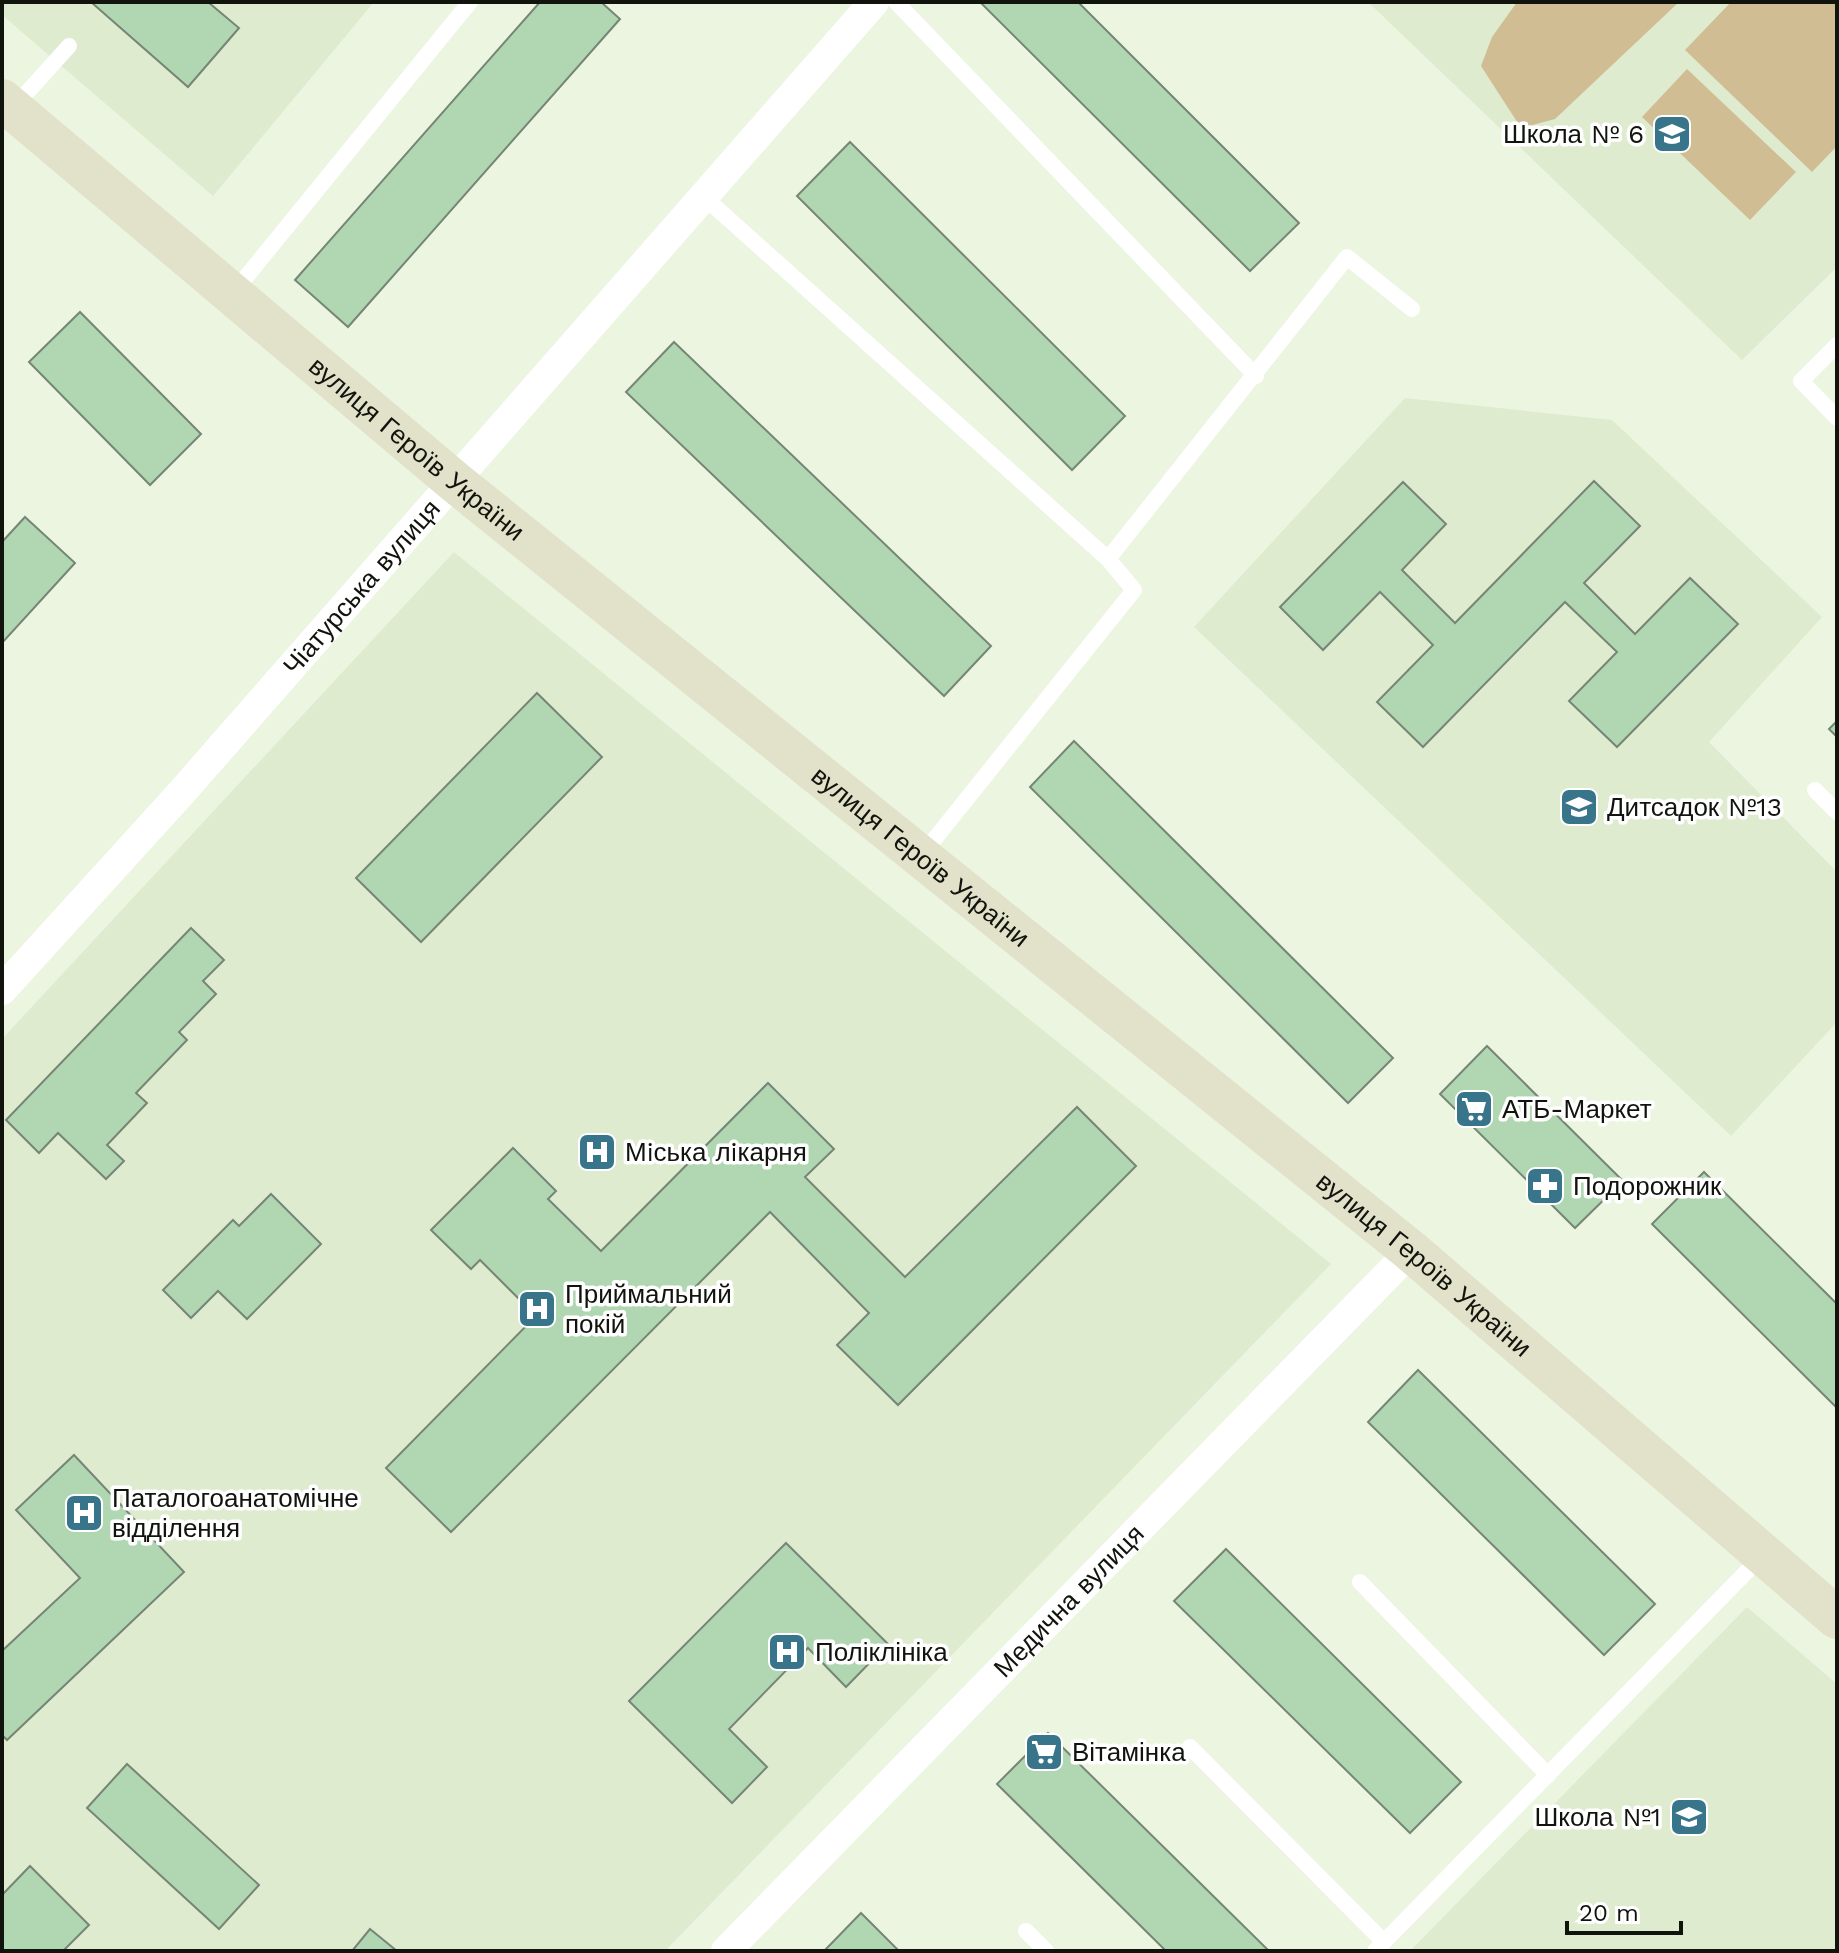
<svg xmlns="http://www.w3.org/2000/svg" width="1839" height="1953" viewBox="0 0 1839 1953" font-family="'Work Sans',sans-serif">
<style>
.built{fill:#dfebcf}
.green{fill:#d0bd94}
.building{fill:#b1d6b2;stroke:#768676;stroke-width:2}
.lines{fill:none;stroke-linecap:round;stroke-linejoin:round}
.lane{stroke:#fff;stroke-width:16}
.street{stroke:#fff;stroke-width:30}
.secondary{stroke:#e2e1ca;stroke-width:42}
.labels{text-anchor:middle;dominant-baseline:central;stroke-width:7;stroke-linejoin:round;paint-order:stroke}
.poi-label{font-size:26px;fill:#11140d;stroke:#fff;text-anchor:start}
.street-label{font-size:26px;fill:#11140d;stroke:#fff}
</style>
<rect width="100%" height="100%" fill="#ecf5e0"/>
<g class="built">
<path d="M2,2H374L213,196L2,15Z"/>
<path d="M1368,2H1837V267L1742,360Z"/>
<path d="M1405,398L1612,420L1822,617L1709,742L1837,872V1022L1731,1136L1194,627Z"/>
<path d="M454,552L1331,1264L665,1951H2V1039Z"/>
<path d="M1747,1607L1837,1684V1951H1410Z"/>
</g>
<g class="green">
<path d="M1517,2H1679L1555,119L1521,128L1481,66L1492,37Z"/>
<path d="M1731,2H1837V146L1812,172L1685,50Z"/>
<path d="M1687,69L1796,172L1750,220L1642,117Z"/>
</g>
<g class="building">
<path d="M91,2H208L239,28L188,87Z"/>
<path d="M540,2H601L620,19L348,327L295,280Z"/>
<path d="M980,2H1078L1299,223L1250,271Z"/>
<path d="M850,142L1125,416L1072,470L797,196Z"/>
<path d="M80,312L201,434L150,485L29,362Z"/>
<path d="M674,342L991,646L944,696L626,392Z"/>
<path d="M1594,481L1640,526L1584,583L1635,634L1690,578L1738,624L1617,747L1569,701L1617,652L1565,602L1423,747L1377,702L1433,645L1380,592L1323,650L1280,607L1403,482L1446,524L1402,570L1455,623Z"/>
<path d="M25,517L75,563L2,643V542Z"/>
<path d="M537,693L602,757L421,942L356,878Z"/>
<path d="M1837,721V737L1829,729Z"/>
<path d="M1074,741L1393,1058L1348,1103L1030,787Z"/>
<path d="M191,928L224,960L203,981L216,994L179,1032L187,1040L136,1093L147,1103L107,1145L124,1161L106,1179L58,1133L39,1153L6,1120Z"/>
<path d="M1487,1046L1623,1181L1575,1228L1440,1094Z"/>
<path d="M768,1083L834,1149L805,1177L905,1277L1077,1107L1136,1166L898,1405L837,1345L869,1313L770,1212L451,1532L386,1468L536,1316L480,1260L471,1269L431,1230L513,1148L556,1191L548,1199L601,1251Z"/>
<path d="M1704,1172L1837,1304V1408L1652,1224Z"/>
<path d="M271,1194L321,1244L247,1319L218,1291L191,1318L163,1290L233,1220L239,1226Z"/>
<path d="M1418,1370L1655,1604L1604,1655L1368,1422Z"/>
<path d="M74,1455L184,1572L7,1740L2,1735V1651L80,1578L16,1510Z"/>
<path d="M786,1543L888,1644L846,1687L808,1648L729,1729L767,1767L732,1803L629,1701Z"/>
<path d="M1226,1549L1461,1782L1410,1833L1174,1601Z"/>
<path d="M1048,1733L1269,1951H1166L997,1784Z"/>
<path d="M127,1764L259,1885L219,1929L87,1808Z"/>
<path d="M30,1866L89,1925L63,1951H2V1895Z"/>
<path d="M861,1913L899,1951H824Z"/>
<path d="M370,1929L397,1951H352Z"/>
</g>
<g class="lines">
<g class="lane">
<path d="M896,2L1256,376"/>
<path d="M14,107L69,46"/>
<path d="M703,196L1108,559L1134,590L921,856"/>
<path d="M233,293L470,2"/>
<path d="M1837,345L1801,381L1837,418"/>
<path d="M1108,559L1347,257L1412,309"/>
<path d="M1815,790L1837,812"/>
<path d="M1360,1582L1548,1775"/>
<path d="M1190,1747L1384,1942"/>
<path d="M1026,1931L1046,1951"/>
<path d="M1375,1951L1762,1556"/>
</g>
<g class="street">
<path id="s1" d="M2,990L182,792L874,2"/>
<path id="s2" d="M726,1951L1411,1251"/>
</g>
<path class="secondary" id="s3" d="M2,100L455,482L1411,1251L1837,1618"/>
</g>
<defs>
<symbol id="school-square" viewBox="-11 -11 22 22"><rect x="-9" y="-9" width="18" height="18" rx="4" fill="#38758b" stroke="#fff"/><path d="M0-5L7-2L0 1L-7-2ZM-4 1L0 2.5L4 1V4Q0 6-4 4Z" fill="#fff"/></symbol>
<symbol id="supermarket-square" viewBox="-11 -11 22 22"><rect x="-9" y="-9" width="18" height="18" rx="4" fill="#38758b" stroke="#fff"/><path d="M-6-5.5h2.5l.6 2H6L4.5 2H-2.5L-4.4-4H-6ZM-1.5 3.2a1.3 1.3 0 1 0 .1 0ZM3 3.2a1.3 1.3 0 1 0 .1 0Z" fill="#fff"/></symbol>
<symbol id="hospital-square" viewBox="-11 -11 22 22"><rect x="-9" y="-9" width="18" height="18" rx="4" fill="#38758b" stroke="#fff"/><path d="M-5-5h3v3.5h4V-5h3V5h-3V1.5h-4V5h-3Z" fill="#fff"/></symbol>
<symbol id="pharmacy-square" viewBox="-11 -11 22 22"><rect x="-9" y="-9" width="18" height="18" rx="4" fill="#38758b" stroke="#fff"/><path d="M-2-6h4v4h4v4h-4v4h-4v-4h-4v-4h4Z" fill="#fff"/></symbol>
</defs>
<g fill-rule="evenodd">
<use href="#school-square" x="1650" y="112" width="44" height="44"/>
<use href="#school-square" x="1557" y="785" width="44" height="44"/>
<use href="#supermarket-square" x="1452" y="1087" width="44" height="44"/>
<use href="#hospital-square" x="575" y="1130" width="44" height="44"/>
<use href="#pharmacy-square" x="1523" y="1164" width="44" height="44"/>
<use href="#hospital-square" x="515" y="1287" width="44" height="44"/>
<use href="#hospital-square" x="62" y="1491" width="44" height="44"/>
<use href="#hospital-square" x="765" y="1630" width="44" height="44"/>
<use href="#supermarket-square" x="1022" y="1730" width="44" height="44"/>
<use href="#school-square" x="1667" y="1795" width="44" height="44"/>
</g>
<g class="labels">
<g class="poi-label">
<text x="1644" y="134" text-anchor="end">Школа № 6</text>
<text x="1607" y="807">Дитсадок №13</text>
<text x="1502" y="1109">АТБ-Маркет</text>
<text x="625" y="1152">Мiська лiкарня</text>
<text x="1573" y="1186">Подорожник</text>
<text x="565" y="1294">Приймальний<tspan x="565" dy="30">покій</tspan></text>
<text x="112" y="1498">Паталогоанатомічне<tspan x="112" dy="30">відділення</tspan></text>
<text x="815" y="1652">Поліклініка</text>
<text x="1072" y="1752">Вітамінка</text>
<text x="1661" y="1817" text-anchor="end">Школа №1</text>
</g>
<g class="street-label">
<text stroke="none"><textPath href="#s3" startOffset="542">вулиця Героїв України</textPath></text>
<text stroke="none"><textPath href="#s1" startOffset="540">Чіатурська вулиця</textPath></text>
<text stroke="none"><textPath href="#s3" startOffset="1190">вулиця Героїв України</textPath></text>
<text stroke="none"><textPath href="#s3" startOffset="1838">вулиця Героїв України</textPath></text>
<text stroke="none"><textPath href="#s2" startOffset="490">Медична вулиця</textPath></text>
</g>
</g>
<rect width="1839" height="1953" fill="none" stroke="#11140d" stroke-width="8"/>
<path d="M1567 1921v12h114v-12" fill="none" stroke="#11140d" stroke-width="4"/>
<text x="1579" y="1921" font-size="24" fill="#11140d" stroke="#ffffff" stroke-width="6" paint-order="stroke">20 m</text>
</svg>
